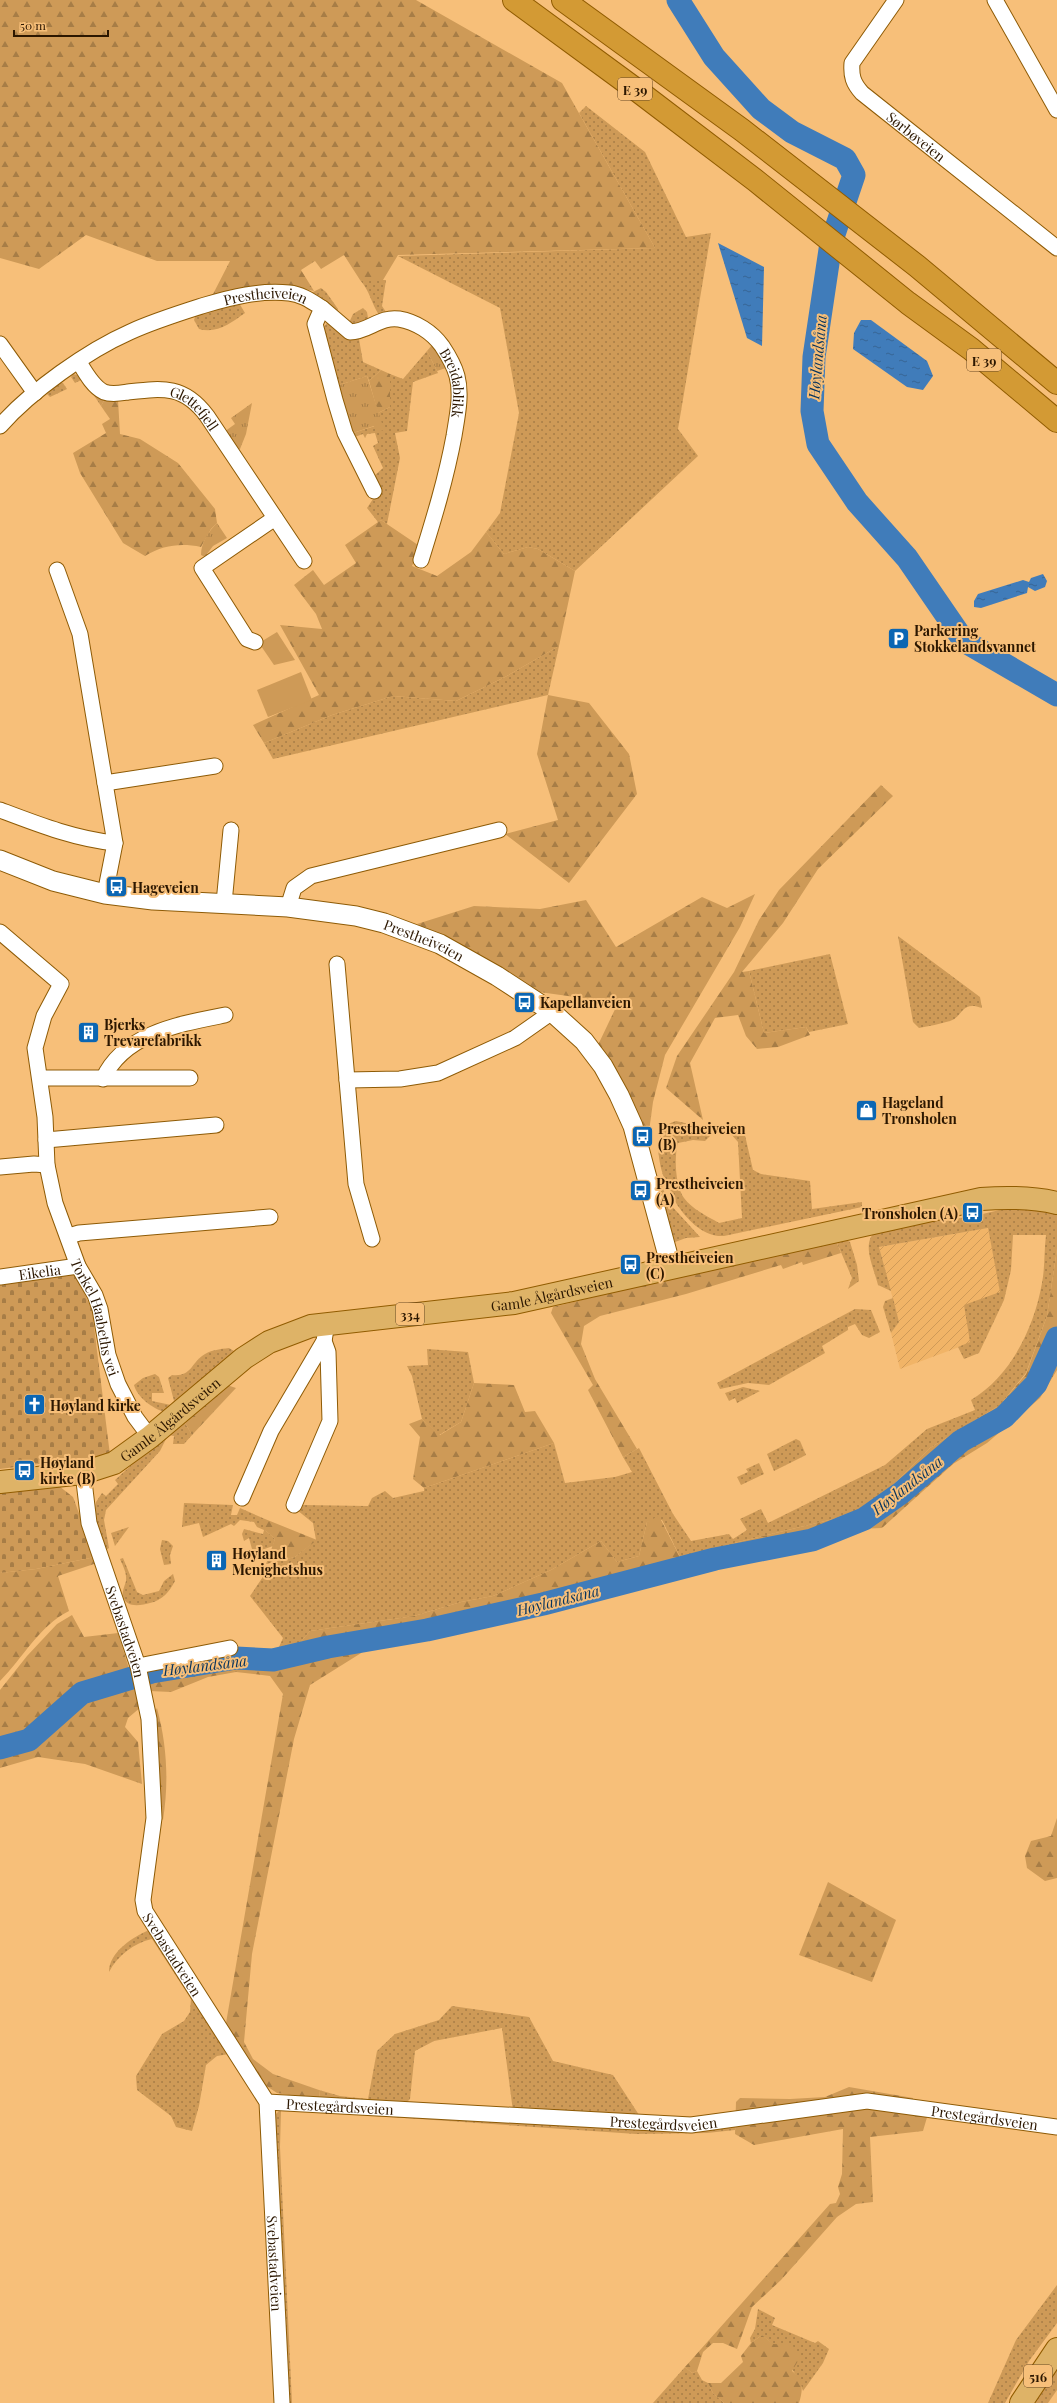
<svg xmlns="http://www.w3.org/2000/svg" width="1057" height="2403" viewBox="0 0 1057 2403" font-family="'Playfair Display',serif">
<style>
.industrial{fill:url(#industrial-furrows)}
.grass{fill:url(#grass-dots)}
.forest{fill:url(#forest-firs)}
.cemetery{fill:url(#cemetery-stones)}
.park{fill:url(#park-tufts)}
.pitch{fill:#ce9a57}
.water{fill:url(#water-ripples)}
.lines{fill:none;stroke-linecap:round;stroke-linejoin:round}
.river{stroke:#407cba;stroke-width:23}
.minor-casing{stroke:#8e5b06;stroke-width:17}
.tertiary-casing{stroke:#8e5b06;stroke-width:21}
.primary-casing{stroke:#915c01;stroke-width:24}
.trunk-casing{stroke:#915c01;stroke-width:24}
.minor{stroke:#fff;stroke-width:15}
.tertiary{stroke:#fff;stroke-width:19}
.primary{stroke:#deb367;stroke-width:22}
.trunk{stroke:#d39a34;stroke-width:22}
.labels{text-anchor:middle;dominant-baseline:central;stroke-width:4;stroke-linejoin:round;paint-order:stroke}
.shield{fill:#f7bf79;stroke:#694924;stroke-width:1}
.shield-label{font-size:13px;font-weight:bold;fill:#2c1700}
.street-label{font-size:14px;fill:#2c1700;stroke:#f7bf79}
.poi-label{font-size:14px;font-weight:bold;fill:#2c1700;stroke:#f7bf79;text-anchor:start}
.water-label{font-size:15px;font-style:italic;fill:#07345e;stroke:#f7bf79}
</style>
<defs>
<pattern id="industrial-furrows" width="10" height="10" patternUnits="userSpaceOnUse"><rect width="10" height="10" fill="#f1b467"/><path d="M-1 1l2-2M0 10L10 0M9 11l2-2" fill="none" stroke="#cf9a58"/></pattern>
<pattern id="grass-dots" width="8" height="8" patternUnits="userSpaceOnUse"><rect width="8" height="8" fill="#ce9a57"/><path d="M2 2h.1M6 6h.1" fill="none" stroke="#a77d46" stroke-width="1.8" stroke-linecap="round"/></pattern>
<pattern id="forest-firs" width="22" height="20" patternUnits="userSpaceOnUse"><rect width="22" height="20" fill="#ce9a57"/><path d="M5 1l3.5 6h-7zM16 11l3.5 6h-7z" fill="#a77d46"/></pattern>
<pattern id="cemetery-stones" width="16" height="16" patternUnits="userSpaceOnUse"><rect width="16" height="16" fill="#ce9a57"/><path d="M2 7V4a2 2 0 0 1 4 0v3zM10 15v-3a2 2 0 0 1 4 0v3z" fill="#a77d46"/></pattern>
<pattern id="park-tufts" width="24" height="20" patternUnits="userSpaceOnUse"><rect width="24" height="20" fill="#ce9a57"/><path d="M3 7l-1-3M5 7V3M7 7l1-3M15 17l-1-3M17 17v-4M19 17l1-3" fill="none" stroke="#a77d46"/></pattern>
<pattern id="water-ripples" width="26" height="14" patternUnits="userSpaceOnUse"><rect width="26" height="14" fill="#407cba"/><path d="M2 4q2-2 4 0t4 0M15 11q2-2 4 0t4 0" fill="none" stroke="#366595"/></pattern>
</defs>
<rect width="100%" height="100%" fill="#f7bf79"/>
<path class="industrial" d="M988,1228L1001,1292L970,1343L900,1369L891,1333L899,1322L879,1247Z"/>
<g class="grass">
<path d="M586,106L645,152L686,237L711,233L678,429L698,456L575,571L538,549L528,547L504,554L486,532L500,513L519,413L500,308L398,256L655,248L579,113Z"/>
<path d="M360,280H386L382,306L388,315H379C371,303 370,291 360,280Z"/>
<path d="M321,288L326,292L338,309L336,314L311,293Z"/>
<path d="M239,303L245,313C231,323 217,334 199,329L194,320L196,314Z"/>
<path d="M363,308L367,312L368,318L361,326L348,325L353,314Z"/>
<path d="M327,323C340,323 346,338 359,339L363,362L381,370L369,381L367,376L336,386L322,329Z"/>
<path d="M427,351L438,373L413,382L407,431L395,433L400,458L387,524L381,520L378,522L367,508L379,490L373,477L383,468L373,446L378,443L375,433L367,434L365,438L363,434L352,438L350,434L375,426L383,430L378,413L390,407V374L403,379Z"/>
<path d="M73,374L82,376L106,397L101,406L83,379L75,383L71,377Z"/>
<path d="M59,382L63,383L67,389L50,397L47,394Z"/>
<path d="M559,646L548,695L273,759L264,743L332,715L393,696L456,701L505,677Z"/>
<path d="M898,936L980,997L982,1008C961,1000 963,1017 950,1021C940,1024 929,1026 919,1028L913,1022Z"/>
<path d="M830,954L848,1024L809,1032L806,1027L764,1033L749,971Z"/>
<path d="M676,1121L707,1128L710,1136L705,1141L693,1140L678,1143C674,1156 675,1186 684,1198C692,1209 707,1216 719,1223L742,1218L738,1142L731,1134L724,1135L718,1132V1127L735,1125L744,1131L753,1170L761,1174L810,1181L812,1209L862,1202V1207L724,1236C677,1240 633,1131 676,1121Z"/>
<path d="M661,1183L668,1202L700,1237L686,1238L675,1242L658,1185Z"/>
<path d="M1017,1206L1057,1212V1249L1047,1316L1026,1373L1000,1405L930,1448L881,1497L850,1515L734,1543L681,1559L662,1520L647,1522L639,1556L617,1562L601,1541L551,1570L493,1596L461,1602L414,1616L310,1631L294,1650L275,1656L283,1638L250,1596L273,1562L295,1557L316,1540L313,1523L297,1510L303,1505L368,1506L372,1498L385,1491L393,1498L424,1491V1488L554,1443L565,1483L615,1477L632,1472L623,1457L639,1448L673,1514L691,1541L729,1534L733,1539L747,1530L740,1519L761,1509L768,1523L885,1465L927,1429L975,1410L971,1400C1011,1376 1034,1328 1042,1283C1045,1268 1044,1251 1046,1235H1013L1011,1270L1004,1300L979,1353L964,1359L958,1347L970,1342L964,1305L1000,1292L988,1228L879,1247L891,1291L878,1285C875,1272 864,1250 871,1237C880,1222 950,1220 969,1217L970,1222L980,1220L978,1215Z"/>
<path d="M835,1238H842L850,1242L857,1265L859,1281L848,1289L852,1278Z"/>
<path d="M893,1298L899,1322L891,1333L883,1307L885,1301Z"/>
<path d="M855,1309L871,1310L880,1332L869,1338L862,1335L855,1324L848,1327V1330L822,1346L825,1353L769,1385L748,1383L720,1389L717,1383Z"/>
<path d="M229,1348L234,1351L235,1357L165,1412C153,1409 137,1397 134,1385L143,1378L155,1374L159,1377L164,1393H152V1401L171,1405L174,1401L168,1378L172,1375C191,1377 191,1364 202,1356C210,1350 220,1349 229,1348Z"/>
<path d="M427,1349L468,1352L474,1383L461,1422L439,1435L422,1419L412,1376L407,1366L428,1365Z"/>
<path d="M743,1387L760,1391L737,1403L735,1398L729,1401L725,1393Z"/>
<path d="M184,1421L192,1435L184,1444H173L174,1436L168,1435L160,1451L106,1510L104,1520L109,1548L106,1550L94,1515L96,1502L102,1493L106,1496L118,1484L115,1480L157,1442Z"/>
<path d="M796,1439L800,1441L806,1455L774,1471L767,1454Z"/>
<path d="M759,1463L764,1474L741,1485L737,1477L748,1472L746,1469Z"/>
<path d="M184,1503L233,1505L231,1515H237L240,1508L265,1519V1530L275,1539L273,1546L253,1553L249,1538L244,1541L242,1534L244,1529L263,1534L264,1530L257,1527L254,1522L240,1520L234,1526L231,1524L203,1537L199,1523L182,1527Z"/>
<path d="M129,1527L115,1546L111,1533Z"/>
<path d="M162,1540L168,1541L173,1546L170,1555L171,1564L164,1565L160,1549Z"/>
<path d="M123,1558L137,1592L143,1595L159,1591L164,1581L173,1574L175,1581C169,1592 163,1600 150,1603C142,1605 126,1609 123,1596C122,1591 125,1585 126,1581C127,1573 123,1566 120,1559Z"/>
<path d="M149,1930L155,1936L229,2054L217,2056L206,2065L199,2106L192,2131L176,2127L171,2116L137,2090L136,2076L162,2034L184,2021L190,2012L191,1999L152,1939C134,1943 118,1955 109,1972C109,1952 133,1937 149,1930Z"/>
<path d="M452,2006L529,2017L553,2061L613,2075L641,2118L513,2111L502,2028L434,2041L415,2051L410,2099L404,2105L320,2100L319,2090L340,2096L368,2099L377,2051L395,2034L439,2020Z"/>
<path d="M279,2111H281L280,2147L292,2403H289L275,2115Z"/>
<path d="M302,2111L735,2124V2130L707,2133L636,2134Z"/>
<path d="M1057,2285V2323L1029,2361L1005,2403H988L1016,2340Z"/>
<path d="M758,2309L775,2318L772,2325L815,2343L818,2341L829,2349L823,2363L803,2391C798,2373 777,2347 762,2335L751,2343L750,2338L755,2329Z"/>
<path d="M685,2367L692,2373L697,2371L702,2380L708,2383L713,2393L724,2403H653Z"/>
<path d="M1057,2367V2390L1048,2403H1033Z"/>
</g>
<g class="forest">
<path d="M0,0H416L562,83L655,248L398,255L383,280H360L344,255L321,269L315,261L301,270L314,291L281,285L211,298L230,261H157L86,235L39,269L0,258Z"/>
<path d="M381,370L390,374V407L378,413L369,381Z"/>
<path d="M106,397L118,400L120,434L140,439L178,463L215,509L217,523L211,529L201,547C180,543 164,545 145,556L123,543L80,473L73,453L106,433L102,424L110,419L101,406Z"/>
<path d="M381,520L421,547L412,566L437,576L471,552L486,532L504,554L528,547L538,549L575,571L559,646L505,677L456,701L393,696L332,715L264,743L253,725L319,695L280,625L322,629L316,614L294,585L313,570L324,585L356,563L345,545Z"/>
<path d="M548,695L589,703L629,754L637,794L569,883L505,834L558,820L537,754Z"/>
<path d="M881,785L893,796L818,869L783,923L742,972L749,971L764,1033L806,1027L810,1035L778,1047L757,1049L746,1036L738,1015L715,1018L690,1063L703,1120L666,1088L677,1056L734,972L759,920L779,890Z"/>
<path d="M755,894L740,927L665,1055L653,1102L648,1139L636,1120L619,1075L598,1045L618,1003L532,991L417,924L474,906L540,909L586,900L616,947L702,897L727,908Z"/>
<path d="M835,1238L841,1253L803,1265L802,1262L783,1269L781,1265L686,1294L600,1316L584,1326L581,1344L595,1379L637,1449L623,1457L588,1390L593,1385L551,1313L553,1307Z"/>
<path d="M1057,1249V1370L1040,1398L987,1443L953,1464L882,1528L857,1529L701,1570L366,1650L310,1685L294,1739L252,1954L244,2042L253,2059L273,2074L319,2090L320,2100L277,2093L265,2085L226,2023L283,1694L270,1676L236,1672L208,1677L171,1692L149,1691L145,1676L171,1667L226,1654L275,1656L294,1650L310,1631L414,1616L461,1602L493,1596L551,1570L601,1541L617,1562L639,1556L647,1522L659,1516L681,1559L734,1543L850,1515L881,1497L930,1448L1000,1405L1026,1374L1047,1316Z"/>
<path d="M474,1383L514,1385L525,1412L535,1411L554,1443L424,1488L413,1479L420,1437L409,1424L422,1419L440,1435L461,1422Z"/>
<path d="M224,1384L236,1388L192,1435L184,1421Z"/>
<path d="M265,1519L317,1540L295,1557L266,1564L275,1539L265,1530Z"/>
<path d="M95,1557L97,1563L58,1576L69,1611C39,1626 23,1658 0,1681V1573L36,1569Z"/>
<path d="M72,1615L84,1637L118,1633L141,1707L128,1718L125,1727L138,1742L142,1784L85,1764L38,1757L0,1768V1690L27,1656L57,1624Z"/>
<path d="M157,1708C167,1745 169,1782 163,1820L160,1817V1766L154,1713Z"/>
<path d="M1057,1818V1878L1045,1881L1027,1868L1025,1856L1031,1841L1051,1836Z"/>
<path d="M828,1882L896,1920L872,1982L799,1955Z"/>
<path d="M849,2087L913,2098L914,2112L928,2114L923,2131L870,2137L873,2202L856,2204L837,2217L781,2280L752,2307L737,2349L723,2343H713L703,2352L697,2371L692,2373L685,2367L830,2204L836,2203L840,2194L838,2187L842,2174L843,2129L754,2145L735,2134L736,2102L740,2098L790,2099L825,2097Z"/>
<path d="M762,2335L773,2344L792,2345L801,2356L792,2371C804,2380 803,2390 799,2403H724L713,2393L708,2383H721L743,2362L741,2356L751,2343Z"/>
</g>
<g class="cemetery">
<path d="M75,1273L92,1310L110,1455L0,1469V1284Z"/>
<path d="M59,1486L73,1497L95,1557L36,1569L0,1573V1491Z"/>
</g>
<g class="park">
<path d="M432,345L449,367L437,371L427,351Z"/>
<path d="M367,376L384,430L377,432L374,426L350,434L336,386Z"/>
<path d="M252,403L246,434L240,449L237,450L224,432L235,424L231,418Z"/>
<path d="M217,523L227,538L213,546L207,554V558L201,555C201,543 208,532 217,523Z"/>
</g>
<g class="pitch">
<path d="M277,632L295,660L274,665L259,643Z"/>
<path d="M301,672L312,700L268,717L257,690Z"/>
</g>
<g class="water">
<path d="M718,243L764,267L762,346L747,338Z"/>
<path d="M861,320H871L927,361L933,376L923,390L907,387L853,349L854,333Z"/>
<path d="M1043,574L1047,581L1045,587L1035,591L1028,587L1027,593L981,608L974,607V601L978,594L1023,580L1029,582L1031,578Z"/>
</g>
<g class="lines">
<g class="river">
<path d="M678,0L714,57L761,109L792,132L845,159L854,175L831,243L814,357L812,411L818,444L857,502L907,558L964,641L1057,695"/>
<path d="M0,1748L29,1740L82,1693L152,1672L236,1658L273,1660L328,1647L427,1630L543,1604L715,1559L812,1540L864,1519L901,1493L961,1441L1004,1417L1036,1384L1057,1338"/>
</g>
<defs>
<g id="minor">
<path id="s1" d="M896,0L852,63C851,76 853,83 862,93L1057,248"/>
<path d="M995,0L1057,110"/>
<path id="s2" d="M322,308L350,332C368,332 380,316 399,319C416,322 432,332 442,346C448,355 454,365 457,376C462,395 457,417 454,436C446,479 434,518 421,560"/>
<path d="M0,344L35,393"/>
<path id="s3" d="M79,362C85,372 93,387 104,392C112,395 121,393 128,392C163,388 184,385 207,416L304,561"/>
<path id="s4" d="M0,426C31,391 87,351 130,332C154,321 180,313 205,305C232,297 260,290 289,293C301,294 311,301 322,308L315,324L335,400L345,433L374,491"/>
<path d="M57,570L80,634L115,843L105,894"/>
<path d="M255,642L247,639L202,568L275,518"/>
<path d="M105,783L215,766"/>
<path d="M0,810C37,824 75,839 115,843"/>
<path d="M224,903L231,830"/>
<path d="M288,907L294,888L311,876L499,830"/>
<path id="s5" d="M0,932L61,984L44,1016L35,1048L45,1117L47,1165L55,1203L78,1266L95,1295L100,1309L108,1355L118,1384L135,1417L150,1437"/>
<path d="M337,964L356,1184L372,1239"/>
<path d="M40,1078H190"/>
<path d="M103,1079C124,1033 180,1024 225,1015"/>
<path d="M347,1080L400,1079L438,1073L515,1038L552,1012"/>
<path d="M46,1140L216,1125"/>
<path d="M0,1167L34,1164L47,1165"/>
<path d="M69,1236L79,1233L270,1217"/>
<path id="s6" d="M0,1277L78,1266"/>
<path id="s7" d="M83,1473L89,1523L138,1666L149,1719L154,1818L143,1900L145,1911L267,2102L282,2403"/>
<path d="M242,1498L271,1431L324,1341L327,1323"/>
<path d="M294,1505L330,1421L328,1352L324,1341"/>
<path d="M138,1666L230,1648"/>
<path id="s8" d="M267,2102L691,2125L867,2101L1057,2127"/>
</g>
<g id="tertiary">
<path id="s9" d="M0,860L53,881L105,894L153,900L288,907L356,916L384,923L440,944L497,976L552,1012L584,1041L603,1066L619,1095L633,1126L671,1267"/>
</g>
<g id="primary">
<path id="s10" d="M0,1482L83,1473L114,1463L150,1437L244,1358L269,1342L311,1326L514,1303L981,1199C1007,1197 1032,1197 1057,1203"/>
<path d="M1021,2403L1057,2349"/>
</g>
<g id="trunk">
<path d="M514,0L638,91L755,180L908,303L971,349L1057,421"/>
<path d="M563,0L742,130L917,266L1057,383"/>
</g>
</defs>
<use href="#minor" class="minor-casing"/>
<use href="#tertiary" class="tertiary-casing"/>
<use href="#primary" class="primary-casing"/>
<use href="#trunk" class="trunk-casing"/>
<use href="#minor" class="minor"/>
<use href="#tertiary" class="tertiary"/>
<use href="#primary" class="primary"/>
<use href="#trunk" class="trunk"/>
</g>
<defs>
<symbol id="parking-square" viewBox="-11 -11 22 22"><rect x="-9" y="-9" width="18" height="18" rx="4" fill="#0b66b3" stroke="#f7bf79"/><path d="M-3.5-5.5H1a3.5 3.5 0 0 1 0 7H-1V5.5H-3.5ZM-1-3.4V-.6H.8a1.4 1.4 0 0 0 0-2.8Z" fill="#fff"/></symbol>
<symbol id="bus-square" viewBox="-11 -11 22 22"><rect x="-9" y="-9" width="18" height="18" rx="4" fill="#0b66b3" stroke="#f7bf79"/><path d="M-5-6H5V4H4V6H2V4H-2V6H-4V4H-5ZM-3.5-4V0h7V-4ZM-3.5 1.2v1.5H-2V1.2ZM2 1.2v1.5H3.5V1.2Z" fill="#fff"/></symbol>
<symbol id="building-square" viewBox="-11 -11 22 22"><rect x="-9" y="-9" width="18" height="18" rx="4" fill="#0b66b3" stroke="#f7bf79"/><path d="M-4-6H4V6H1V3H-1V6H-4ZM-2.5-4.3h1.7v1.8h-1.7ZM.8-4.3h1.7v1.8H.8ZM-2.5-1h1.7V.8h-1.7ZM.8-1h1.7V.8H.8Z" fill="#fff"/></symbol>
<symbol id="shop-square" viewBox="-11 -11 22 22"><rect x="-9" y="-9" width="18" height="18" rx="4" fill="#0b66b3" stroke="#f7bf79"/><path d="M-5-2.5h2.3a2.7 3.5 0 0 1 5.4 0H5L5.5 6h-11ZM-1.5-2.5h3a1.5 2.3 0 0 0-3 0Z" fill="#fff"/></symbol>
<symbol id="church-square" viewBox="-11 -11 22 22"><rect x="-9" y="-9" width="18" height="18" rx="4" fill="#0b66b3" stroke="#f7bf79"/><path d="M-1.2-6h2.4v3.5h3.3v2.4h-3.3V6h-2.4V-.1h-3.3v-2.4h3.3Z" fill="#fff"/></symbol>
</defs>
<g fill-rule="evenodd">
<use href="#parking-square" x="886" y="626" width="25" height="25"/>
<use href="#bus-square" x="104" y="874" width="25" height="25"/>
<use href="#bus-square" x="512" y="990" width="25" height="25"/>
<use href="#building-square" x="76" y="1020" width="25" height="25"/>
<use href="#shop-square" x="854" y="1098" width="25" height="25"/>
<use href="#bus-square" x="630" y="1124" width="25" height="25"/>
<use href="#bus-square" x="628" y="1178" width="25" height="25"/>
<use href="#bus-square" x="960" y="1200" width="25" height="25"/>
<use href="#bus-square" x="618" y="1252" width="25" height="25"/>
<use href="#church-square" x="22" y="1392" width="25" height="25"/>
<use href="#bus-square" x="12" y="1458" width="25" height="25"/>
<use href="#building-square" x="204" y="1548" width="25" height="25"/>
</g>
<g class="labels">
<g class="shield">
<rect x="618" y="78" width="34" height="22" rx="3"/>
<rect x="967" y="349" width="34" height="22" rx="3"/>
<rect x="396" y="1303" width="28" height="22" rx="3"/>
<rect x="1024" y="2365" width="28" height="22" rx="3"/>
</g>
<g class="shield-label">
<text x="635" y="89">E 39</text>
<text x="984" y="360">E 39</text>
<text x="410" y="1314">334</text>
<text x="1038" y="2376">516</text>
</g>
<g class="street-label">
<text stroke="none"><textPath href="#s1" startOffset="179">Sørbøveien</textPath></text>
<text stroke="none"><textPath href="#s4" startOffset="303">Prestheiveien</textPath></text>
<text stroke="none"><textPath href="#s2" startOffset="180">Breidablikk</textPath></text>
<text stroke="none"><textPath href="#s3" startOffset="137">Glettefjell</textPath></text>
<text stroke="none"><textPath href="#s9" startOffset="435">Prestheiveien</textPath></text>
<text stroke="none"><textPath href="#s6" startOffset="40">Eikelia</textPath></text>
<text stroke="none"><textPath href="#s10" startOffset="601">Gamle Ålgårdsveien</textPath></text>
<text stroke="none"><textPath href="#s5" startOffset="428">Torkel Haabeths vei</textPath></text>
<text stroke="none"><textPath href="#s10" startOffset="187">Gamle Ålgårdsveien</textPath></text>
<text stroke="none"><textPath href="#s7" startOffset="165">Svebastadveien</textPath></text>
<text stroke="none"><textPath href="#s7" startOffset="500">Svebastadveien</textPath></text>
<text stroke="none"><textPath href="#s8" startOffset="73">Prestegårdsveien</textPath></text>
<text stroke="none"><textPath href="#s8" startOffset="721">Prestegårdsveien</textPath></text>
<text stroke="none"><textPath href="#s8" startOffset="397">Prestegårdsveien</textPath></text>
<text stroke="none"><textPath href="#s7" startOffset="837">Svebastadveien</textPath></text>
</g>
<g class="poi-label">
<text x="914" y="630">Parkering<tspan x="914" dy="16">Stokkelandsvannet</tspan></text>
<text x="132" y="887">Hageveien</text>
<text x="540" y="1002">Kapellanveien</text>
<text x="104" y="1024">Bjerks<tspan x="104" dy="16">Trevarefabrikk</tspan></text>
<text x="882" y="1102">Hageland<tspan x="882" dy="16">Tronsholen</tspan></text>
<text x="658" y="1128">Prestheiveien<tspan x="658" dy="16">(B)</tspan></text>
<text x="656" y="1183">Prestheiveien<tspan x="656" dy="16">(A)</tspan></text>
<text x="958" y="1213" text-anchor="end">Tronsholen (A)</text>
<text x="646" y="1257">Prestheiveien<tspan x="646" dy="16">(C)</tspan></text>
<text x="50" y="1405">Høyland kirke</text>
<text x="40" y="1462">Høyland<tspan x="40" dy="16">kirke (B)</tspan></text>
<text x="232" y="1553">Høyland<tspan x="232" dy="16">Menighetshus</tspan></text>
</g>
<g class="water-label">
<text transform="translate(817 357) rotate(-85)">Høylandsåna</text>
<text transform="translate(907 1485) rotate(-38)">Høylandsåna</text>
<text transform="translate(558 1600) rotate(-14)">Høylandsåna</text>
<text transform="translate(205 1665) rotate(-7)">Høylandsåna</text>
</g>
</g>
<path d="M14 30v6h94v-6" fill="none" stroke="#2c1700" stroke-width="2"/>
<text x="20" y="30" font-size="12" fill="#2c1700" stroke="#f7bf79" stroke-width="3" paint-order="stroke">50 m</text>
</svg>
